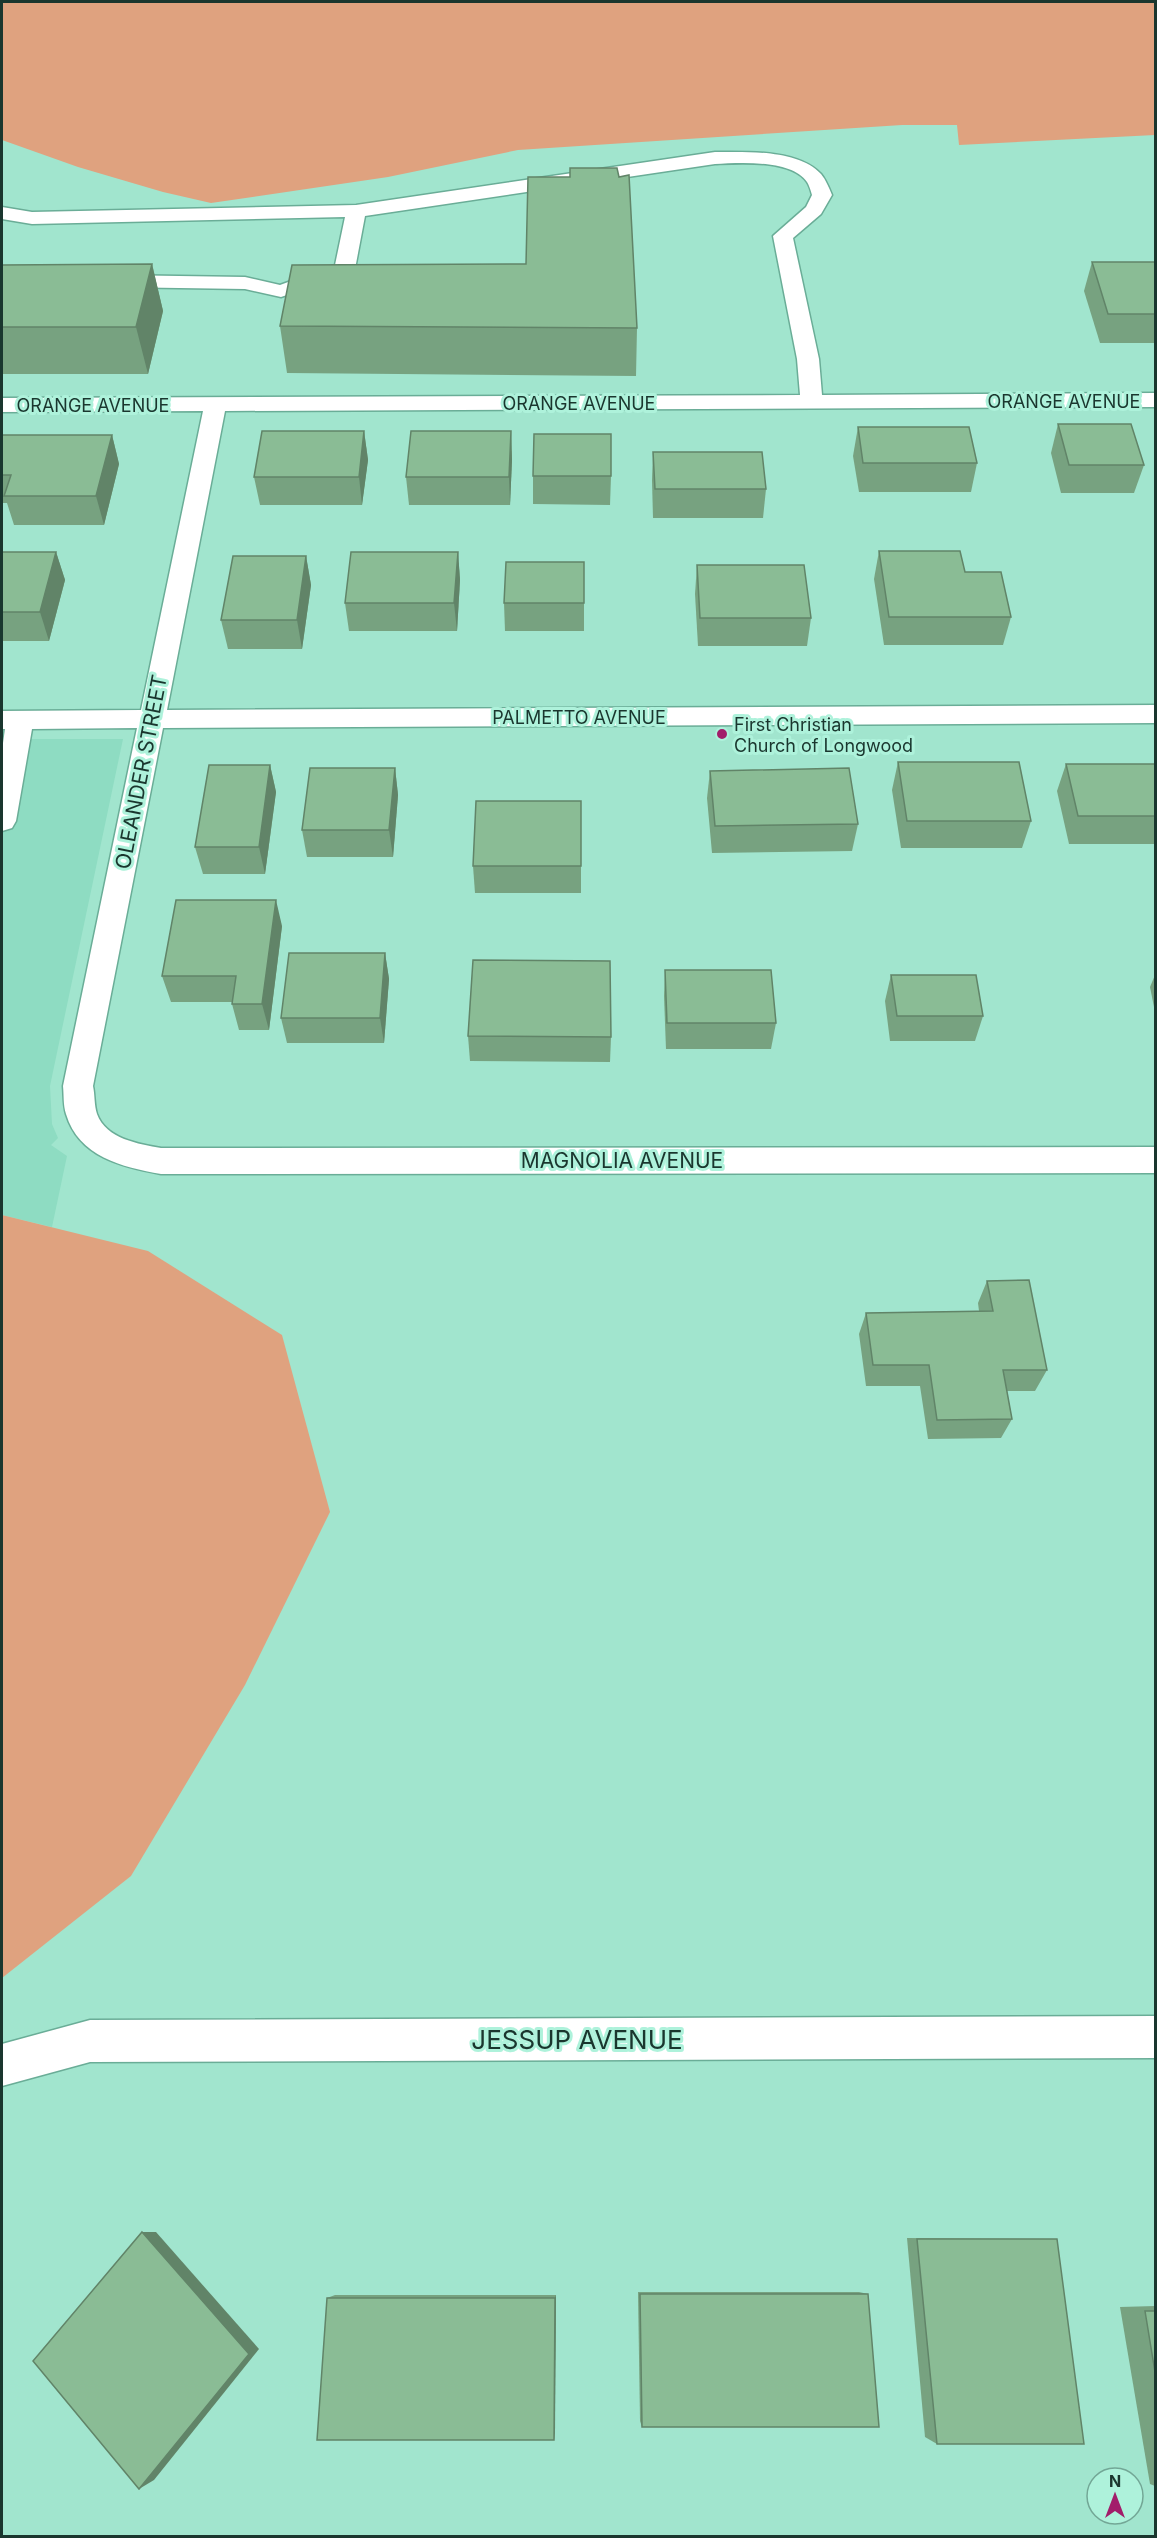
<svg xmlns="http://www.w3.org/2000/svg" width="1157" height="2538" viewBox="0 0 1157 2538" font-family="Inter,sans-serif">
<style>
.built{fill:#8edcc2}
.green{fill:#dfa27f}
.lines{fill:none;stroke-linecap:round;stroke-linejoin:round}
.minor-casing{stroke:#6aad97;stroke-width:3}
.minor{fill:#fff;fill-rule:evenodd}
.wall{fill:#77a280}
.shaded-wall{fill:#618468}
.building{fill:#8abc95;stroke:#618468;stroke-width:1.5}
.poi-dot{fill:#a21d6a;stroke:#aef2db;stroke-width:2}
.labels{text-anchor:middle;dominant-baseline:central;stroke-width:6;stroke-linejoin:round;paint-order:stroke}
.far-street-label{font-size:18px;fill:#1a362e;stroke:#aef2db}
.far-poi-label{font-size:18px;fill:#1a362e;stroke:#aef2db;text-anchor:start}
.street-label{font-size:21px;fill:#1a362e;stroke:#aef2db}
.near-street-label{font-size:26px;fill:#1a362e;stroke:#aef2db}
</style>
<rect width="100%" height="100%" fill="#a1e5ce"/>
<path class="built" d="M2,739H123L50,1086L52,1124L58,1138L51,1145L67,1156L52,1227L2,1215Z"/>
<g class="green">
<path d="M2,2H1155V135L959,145L957,125H902L518,150L388,177L211,203L163,192L78,167L2,140Z"/>
<path d="M2,1215L148,1251L282,1335L330,1512L245,1685L131,1876L2,1978Z"/>
</g>
<g class="lines">
<defs>
<g id="minor">
<path d="M715,152C745,152 798,149 821,174C826,180 829,188 832,195L821,214L793,238L819,359L822,395L1156,393V407L225,411L167,710L1156,705V723L163,728L93,1086C95,1095 94,1105 97,1114C106,1139 139,1144 161,1148L1156,1147V1173L161,1174C122,1167 79,1157 66,1114C63,1105 64,1095 63,1086L137,728L32,729L16,821L12,828L2,831V750L5,729H2V711L141,710L203,411L2,412V398L800,395L797,359L773,236L806,207L812,195C811,191 809,185 807,182C791,159 739,163 715,164L365,216L355,269L352,273L281,297L245,289L113,287L106,285L103,281L106,277L113,275L245,277L280,285L335,265L345,217L32,224L2,219V207L32,212L356,205Z"/>
<path d="M1156,2016V2058L90,2062L2,2086V2044L90,2020Z"/>
</g>
</defs>
<use href="#minor" class="minor-casing"/>
<use href="#minor" class="minor"/>
</g>
<g class="wall">
<path d="M570,177L637,328L636,376L287,373L280,326L526,264Z"/>
<path d="M1092,262H1155V343H1100L1084,291Z"/>
<path d="M152,264L163,311L148,374H2V265Z"/>
<path d="M1058,424L1144,465L1134,493H1061L1051,453Z"/>
<path d="M858,427L977,463L971,492H859L853,456Z"/>
<path d="M364,431L368,460L362,505H260L254,477Z"/>
<path d="M511,431L512,460L510,505H409L406,477Z"/>
<path d="M2,435H112L119,464L104,525H14L7,503H2Z"/>
<path d="M653,452L766,489L763,518H653L652,480Z"/>
<path d="M533,476H611L610,505L533,504Z"/>
<path d="M879,551L965,572L1011,617L1003,645H884L874,579Z"/>
<path d="M2,552H56L65,580L49,641H2Z"/>
<path d="M458,552L460,580L457,631H349L345,603Z"/>
<path d="M306,556L311,585L302,649H228L221,620Z"/>
<path d="M584,562V631H505L504,603Z"/>
<path d="M697,565L811,618L807,646H698L695,594Z"/>
<path d="M898,762L1031,821L1022,848H901L892,790Z"/>
<path d="M1066,764H1155V844H1069L1057,791Z"/>
<path d="M270,765L276,792L265,874H203L195,847Z"/>
<path d="M395,768L398,795L393,857H307L302,830Z"/>
<path d="M710,771L858,824L852,851L712,853L707,798Z"/>
<path d="M581,801V893H475L473,866Z"/>
<path d="M282,926L269,1030H239L232,1004V1002H171L162,976Z"/>
<path d="M385,953L389,979L384,1043H287L281,1018Z"/>
<path d="M665,970L776,1023L771,1049H666L664,996Z"/>
<path d="M891,975L983,1016L975,1041H890L885,1001Z"/>
<path d="M1155,975V1012L1150,987Z"/>
<path d="M468,1036L611,1037L610,1062L470,1061Z"/>
<path d="M987,1281L1047,1370L1035,1391H1007L1012,1419L1001,1438L928,1439L920,1386H866L859,1334L866,1313L979,1311L978,1303Z"/>
<path d="M907,2238L1057,2239L937,2444L925,2437Z"/>
<path d="M638,2292H859L868,2294L642,2427L640,2421Z"/>
<path d="M335,2295H556L554,2440L327,2298Z"/>
<path d="M1155,2306V2486L1150,2484L1120,2307Z"/>
</g>
<g class="shaded-wall">
<path d="M152,264L163,311L148,374L136,327Z"/>
<path d="M364,431L368,460L362,505L359,477Z"/>
<path d="M511,431L512,460L510,505L509,477Z"/>
<path d="M112,435L119,464L104,525L96,496Z"/>
<path d="M56,552L65,580L49,641L40,612Z"/>
<path d="M458,552L460,580L457,631L454,603Z"/>
<path d="M306,556L311,585L302,649L297,620Z"/>
<path d="M270,765L276,792L265,874L259,847Z"/>
<path d="M395,768L398,795L393,857L389,830Z"/>
<path d="M276,900L282,926L269,1030L262,1004Z"/>
<path d="M385,953L389,979L384,1043L380,1018Z"/>
<path d="M142,2232H156L259,2349L154,2480L139,2489Z"/>
<path d="M556,2295L555,2433L554,2440L555,2298Z"/>
</g>
<g class="building">
<path d="M570,168H617L619,177L629,175L637,328L280,326L292,265L526,264L528,177H570Z"/>
<path d="M1092,262H1155V314H1108Z"/>
<path d="M152,264L136,327H2V265Z"/>
<path d="M1058,424H1131L1144,465H1069Z"/>
<path d="M858,427H969L977,463H863Z"/>
<path d="M262,431H364L359,477H254Z"/>
<path d="M411,431H511L509,477H406Z"/>
<path d="M534,434H611V476H533Z"/>
<path d="M2,435H112L96,496H4L11,475H2Z"/>
<path d="M653,452H762L766,489H655Z"/>
<path d="M879,551H960L965,572H1001L1011,617H889Z"/>
<path d="M2,552H56L40,612H2Z"/>
<path d="M351,552H458L454,603H345Z"/>
<path d="M233,556H306L297,620H221Z"/>
<path d="M506,562H584V603H504Z"/>
<path d="M697,565H804L811,618H700Z"/>
<path d="M898,762H1019L1031,821H907Z"/>
<path d="M1066,764H1155V816H1078Z"/>
<path d="M209,765H270L259,847H195Z"/>
<path d="M310,768H395L389,830H302Z"/>
<path d="M849,768L858,824L715,826L710,771Z"/>
<path d="M476,801H581V866H473Z"/>
<path d="M176,900H276L262,1004H232L236,976H162Z"/>
<path d="M289,953H385L380,1018H281Z"/>
<path d="M473,960L610,961L611,1037L468,1036Z"/>
<path d="M665,970H771L776,1023H667Z"/>
<path d="M891,975H976L983,1016H897Z"/>
<path d="M1029,1280L1047,1370H1003L1012,1419L937,1420L929,1365H873L866,1313L993,1311L987,1281Z"/>
<path d="M142,2232L249,2354L139,2489L33,2361Z"/>
<path d="M917,2239H1057L1084,2444H937Z"/>
<path d="M640,2294H868L879,2427H642Z"/>
<path d="M327,2298H555L554,2440H317Z"/>
<path d="M1145,2311H1155V2372Z"/>
</g>
<circle class="poi-dot" cx="722" cy="734" r="6"/>
<g class="labels">
<g class="far-street-label">
<text x="1064" y="401">ORANGE AVENUE</text>
<text x="579" y="403">ORANGE AVENUE</text>
<text x="93" y="405">ORANGE AVENUE</text>
<text x="579" y="717">PALMETTO AVENUE</text>
</g>
<g class="far-poi-label">
<text x="734" y="724">First Christian<tspan x="734" dy="21">Church of Longwood</tspan></text>
</g>
<g class="street-label">
<text transform="translate(141 772) rotate(-79)">OLEANDER STREET</text>
<text x="622" y="1160">MAGNOLIA AVENUE</text>
</g>
<g class="near-street-label">
<text x="577" y="2039">JESSUP AVENUE</text>
</g>
</g>
<rect width="1157" height="2538" fill="none" stroke="#1a362e" stroke-width="6"/>
<g transform="translate(1115 2496)"><circle r="28" fill="#aef2db" stroke="#73a796" stroke-width="1.5"/>
<path d="M0-4.5L10 22L0 15L-10 22Z" fill="#a21d6a"/>
<text y="-9" font-size="16" font-weight="bold" text-anchor="middle" fill="#1a362e">N</text>
</g>
</svg>
